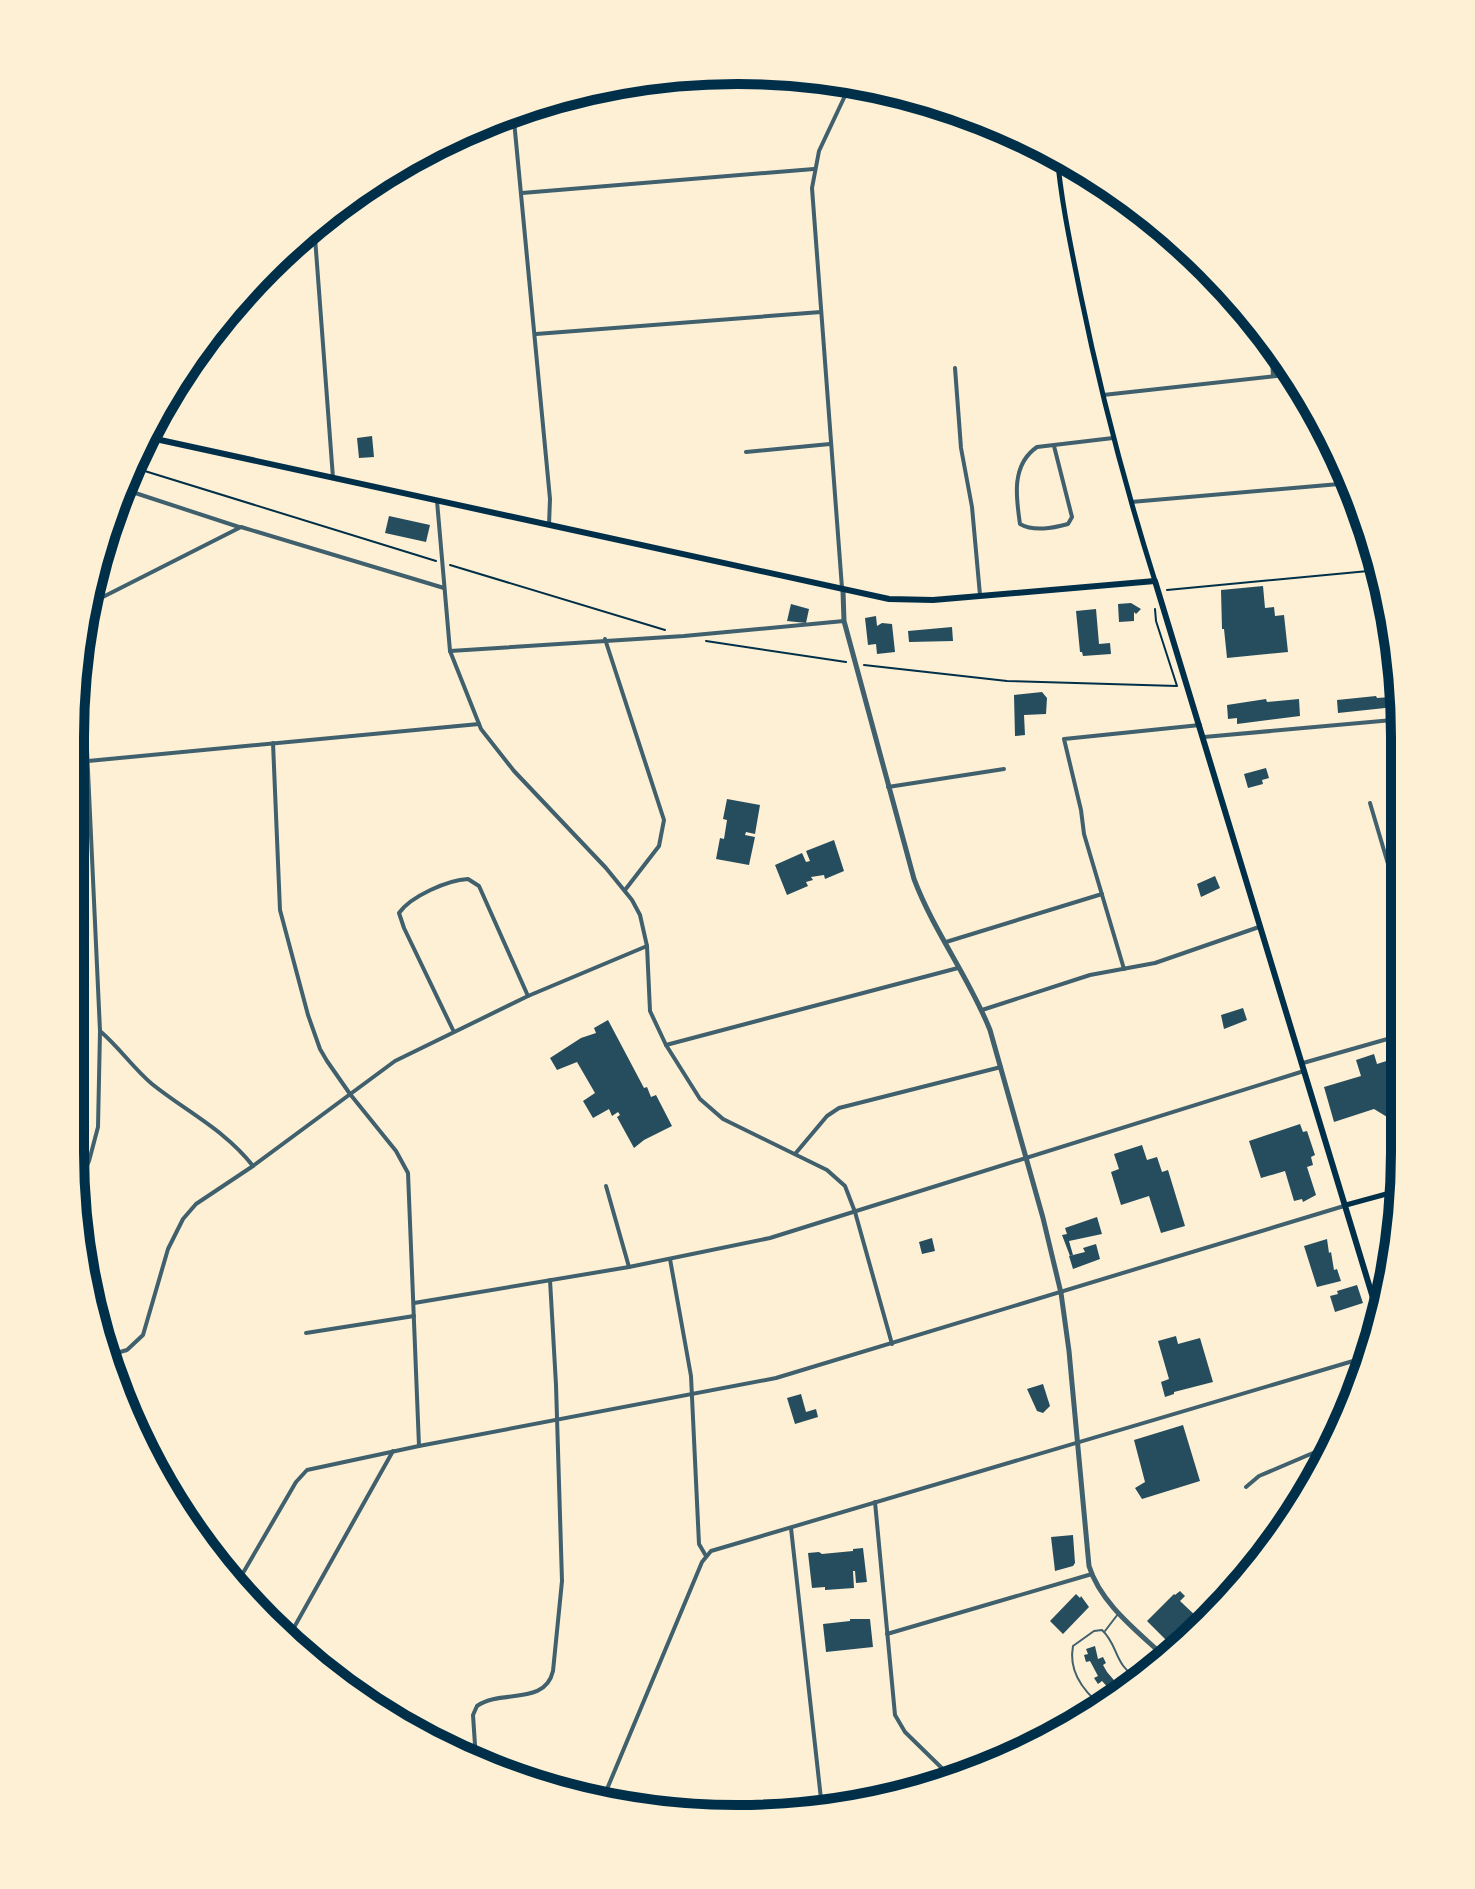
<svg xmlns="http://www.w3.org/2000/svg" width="1475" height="1889" viewBox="0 0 1475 1889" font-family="Figtree,sans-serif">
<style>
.building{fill:#264d5e}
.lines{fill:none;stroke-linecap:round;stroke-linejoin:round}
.path{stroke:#003049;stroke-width:2}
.service{stroke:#3f606c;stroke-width:2}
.minor{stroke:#3f606c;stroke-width:4}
.tertiary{stroke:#3f606c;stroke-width:5}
.secondary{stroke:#003049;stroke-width:5}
.primary{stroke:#003049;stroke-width:6}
.rim{fill:none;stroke:#003049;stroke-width:10}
</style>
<rect width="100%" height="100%" fill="#fdf0d5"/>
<g class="building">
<path d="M372,436L374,457L359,458L357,438Z"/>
<path d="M389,516L430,525L426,542L385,533Z"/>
<path d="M1263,586L1265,608L1274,607L1275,616L1284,615L1288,652L1227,658L1224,629H1222L1221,590Z"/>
<path d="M1131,603L1141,609L1136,614L1134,612V621L1119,622L1118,604Z"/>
<path d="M791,604L809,609L806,623L787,621Z"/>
<path d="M1096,609L1099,644L1110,643L1111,654L1083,656L1082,652H1080L1076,611Z"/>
<path d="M876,616L877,626L882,623L892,624L895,652L877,654L876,644L868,645L865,618Z"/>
<path d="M952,627L953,641L909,642L908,631Z"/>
<path d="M1042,692L1047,698L1046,714L1024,715L1025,735L1015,736L1014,695Z"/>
<path d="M1376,696L1377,698L1404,696V706L1338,713L1337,700Z"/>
<path d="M1266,699L1267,702L1299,699L1300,716L1237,724V718L1228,719L1227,705Z"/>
<path d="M1266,768L1269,778L1262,780L1263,784L1248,788L1244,774Z"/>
<path d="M727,799L760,805L755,834L746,832L745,835L755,837L749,865L716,859L720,838L724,839L727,820L723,819Z"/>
<path d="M834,840L844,871L825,879L824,875L811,877L813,880L806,882L808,886L787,895L775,865L802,853L806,862L810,861L806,851Z"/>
<path d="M1215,876L1220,888L1201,897L1197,884Z"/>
<path d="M1243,1008L1247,1020L1224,1029L1221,1015Z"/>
<path d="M608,1020L644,1088L647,1087L651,1097L656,1095L672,1126L644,1140L634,1148L617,1117L620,1115L618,1112L612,1116L609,1109L593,1118L583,1101L595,1093L577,1062L557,1070L550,1058L581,1038L596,1033L594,1028Z"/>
<path d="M1374,1054L1377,1064L1405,1055V1114L1392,1120L1374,1109L1334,1122L1324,1087L1361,1076L1356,1060Z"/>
<path d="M1300,1124L1303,1132L1307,1131L1315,1155L1311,1157L1313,1165L1307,1167L1316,1195L1303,1202L1302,1199L1294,1201L1285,1171L1261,1178L1249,1141Z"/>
<path d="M1142,1145L1147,1160L1157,1157L1162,1172L1168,1170L1185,1226L1161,1233L1149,1196L1121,1205L1111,1172L1119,1169L1114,1154Z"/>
<path d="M1097,1217L1102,1234L1069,1241L1073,1255L1070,1256L1062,1235L1067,1234L1065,1228Z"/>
<path d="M932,1238L935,1251L922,1254L919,1242Z"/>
<path d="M1327,1239L1329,1253L1331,1252L1334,1270L1337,1269L1341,1281L1317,1287L1304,1246Z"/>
<path d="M1096,1244L1100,1259L1073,1269L1069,1256L1085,1252L1083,1248Z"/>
<path d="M1357,1285L1363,1303L1335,1312L1330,1296L1338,1294L1337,1291Z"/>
<path d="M1176,1336L1178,1344L1200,1338L1213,1382L1174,1392V1394L1165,1397L1161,1382L1169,1379L1158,1341Z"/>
<path d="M1043,1384L1050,1406L1043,1413L1037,1411L1027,1389Z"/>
<path d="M801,1394L806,1412L816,1409L818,1417L795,1424L787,1398Z"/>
<path d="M1183,1425L1200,1481L1142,1499L1135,1488L1145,1482L1134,1440Z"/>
<path d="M1073,1535L1075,1563L1073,1566L1055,1571L1051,1537Z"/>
<path d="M863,1548L867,1582L856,1583L855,1571H853L854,1588L825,1590V1587L812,1588L808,1553L819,1552L822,1554L853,1551V1549Z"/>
<path d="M1180,1591L1185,1596L1180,1601L1198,1618L1171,1645L1147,1621L1174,1594L1175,1595Z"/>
<path d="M1076,1594L1080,1598L1081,1596L1089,1607L1063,1634L1050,1621Z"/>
<path d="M850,1619H870L873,1647L826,1652L823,1624L850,1621Z"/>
<path d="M1095,1646L1098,1659L1103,1657L1106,1663L1103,1665L1107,1672L1119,1686L1122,1682L1127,1686L1126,1691L1114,1699L1111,1696L1113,1693L1102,1681L1098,1684L1094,1678L1098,1676L1090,1661L1086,1662L1084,1655L1088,1654L1086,1649Z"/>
</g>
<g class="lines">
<g class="path">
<path d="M135,468L436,561"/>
<path d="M450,565L665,630"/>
<path d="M1167,590L1379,570"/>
<path d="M706,641L846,662"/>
<path d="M864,665L1007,681L1177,686L1156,621L1155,609"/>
</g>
<g class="service">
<path d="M1105,1631L1118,1614"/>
<path d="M1103,1707C1084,1692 1068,1672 1073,1646L1094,1631L1102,1630C1120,1647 1112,1664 1140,1680"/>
</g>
<g class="minor">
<path d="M513,110L550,499L549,525"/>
<path d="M522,193L814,169"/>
<path d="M314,224L333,478"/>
<path d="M536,334L821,312"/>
<path d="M1271,342L1273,376"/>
<path d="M955,368L961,448L972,507L980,595"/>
<path d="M1103,395L1294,374"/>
<path d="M1054,446L1072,517L1068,524C1053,528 1034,532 1020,524C1016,497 1011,465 1037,447L1113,438"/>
<path d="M746,452L830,444"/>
<path d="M123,489L239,527"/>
<path d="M437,501L450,651L481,729L514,771L606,868L632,900L640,915L647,946L650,1011L666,1045L700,1099L723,1119L827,1170L845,1186L855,1212L892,1344"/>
<path d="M1131,502L1351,483"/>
<path d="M842,588L812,188L819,151L851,83"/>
<path d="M89,604L241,527L444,588"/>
<path d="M605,639L664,820L659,846L625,890"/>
<path d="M82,641L100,1031C119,1047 133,1068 152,1084C187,1112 225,1130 253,1166"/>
<path d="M450,651L684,636L844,621"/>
<path d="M1204,737L1404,719"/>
<path d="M273,743L280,910L308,1015L320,1049L327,1061L350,1094L396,1151L408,1173L419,1446"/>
<path d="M88,761L479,724"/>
<path d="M888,787L1004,769"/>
<path d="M1370,803L1404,918"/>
<path d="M946,942L1102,894"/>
<path d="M1124,969L1084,834L1081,810L1064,739L1200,725"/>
<path d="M982,1010L1090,975L1155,963L1259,927"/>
<path d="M453,1030L404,928L399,913C411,896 448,880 468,879L479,886L528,996"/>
<path d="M666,1045L958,968"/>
<path d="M1303,1063L1405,1034"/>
<path d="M795,1154L827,1116L839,1108L1001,1067"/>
<path d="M606,1186L629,1267"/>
<path d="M75,1192L89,1161L98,1127L100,1031"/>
<path d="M670,1259L691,1376L699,1544L706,1556"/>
<path d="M414,1303L629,1267L770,1238L1304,1071"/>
<path d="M306,1333L414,1316"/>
<path d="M106,1356L127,1350L143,1335L168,1249L183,1219L196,1204L253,1166L395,1061L528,996L647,946"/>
<path d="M1246,1487L1259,1476L1334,1444"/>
<path d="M875,1502L895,1715L905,1732L953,1779"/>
<path d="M791,1528L822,1808"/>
<path d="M236,1585L296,1482L307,1470L419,1446L776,1378L1344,1206"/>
<path d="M887,1634L1092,1574"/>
<path d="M287,1640L393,1451"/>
<path d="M476,1760L473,1715L477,1706C501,1689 545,1706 553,1671L562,1581L556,1385L550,1280"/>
<path d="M602,1801L702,1562L711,1551L1370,1356"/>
<path d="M711,1815V1807"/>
</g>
<path class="tertiary" d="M843,591L844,621L914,879C934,932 969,977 990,1030L1043,1218L1061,1293L1069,1351L1089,1566C1101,1605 1140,1633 1168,1660"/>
<g class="secondary">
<path d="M1057,154C1061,201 1071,247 1080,292C1100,390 1125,486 1155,581"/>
<path d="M1346,1205L1401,1190"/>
</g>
<path class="primary" d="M151,438L889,599L933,600L1155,581L1380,1321"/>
</g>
<path d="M0 0H1475V1889H0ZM737 84H738A653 653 0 0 1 1391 737V1152A653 653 0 0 1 738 1805H737A653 653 0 0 1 84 1152V737A653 653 0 0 1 737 84Z" fill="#fdf0d5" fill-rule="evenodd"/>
<path class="rim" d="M737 84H738A653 653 0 0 1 1391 737V1152A653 653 0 0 1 738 1805H737A653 653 0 0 1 84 1152V737A653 653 0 0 1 737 84Z"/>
</svg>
